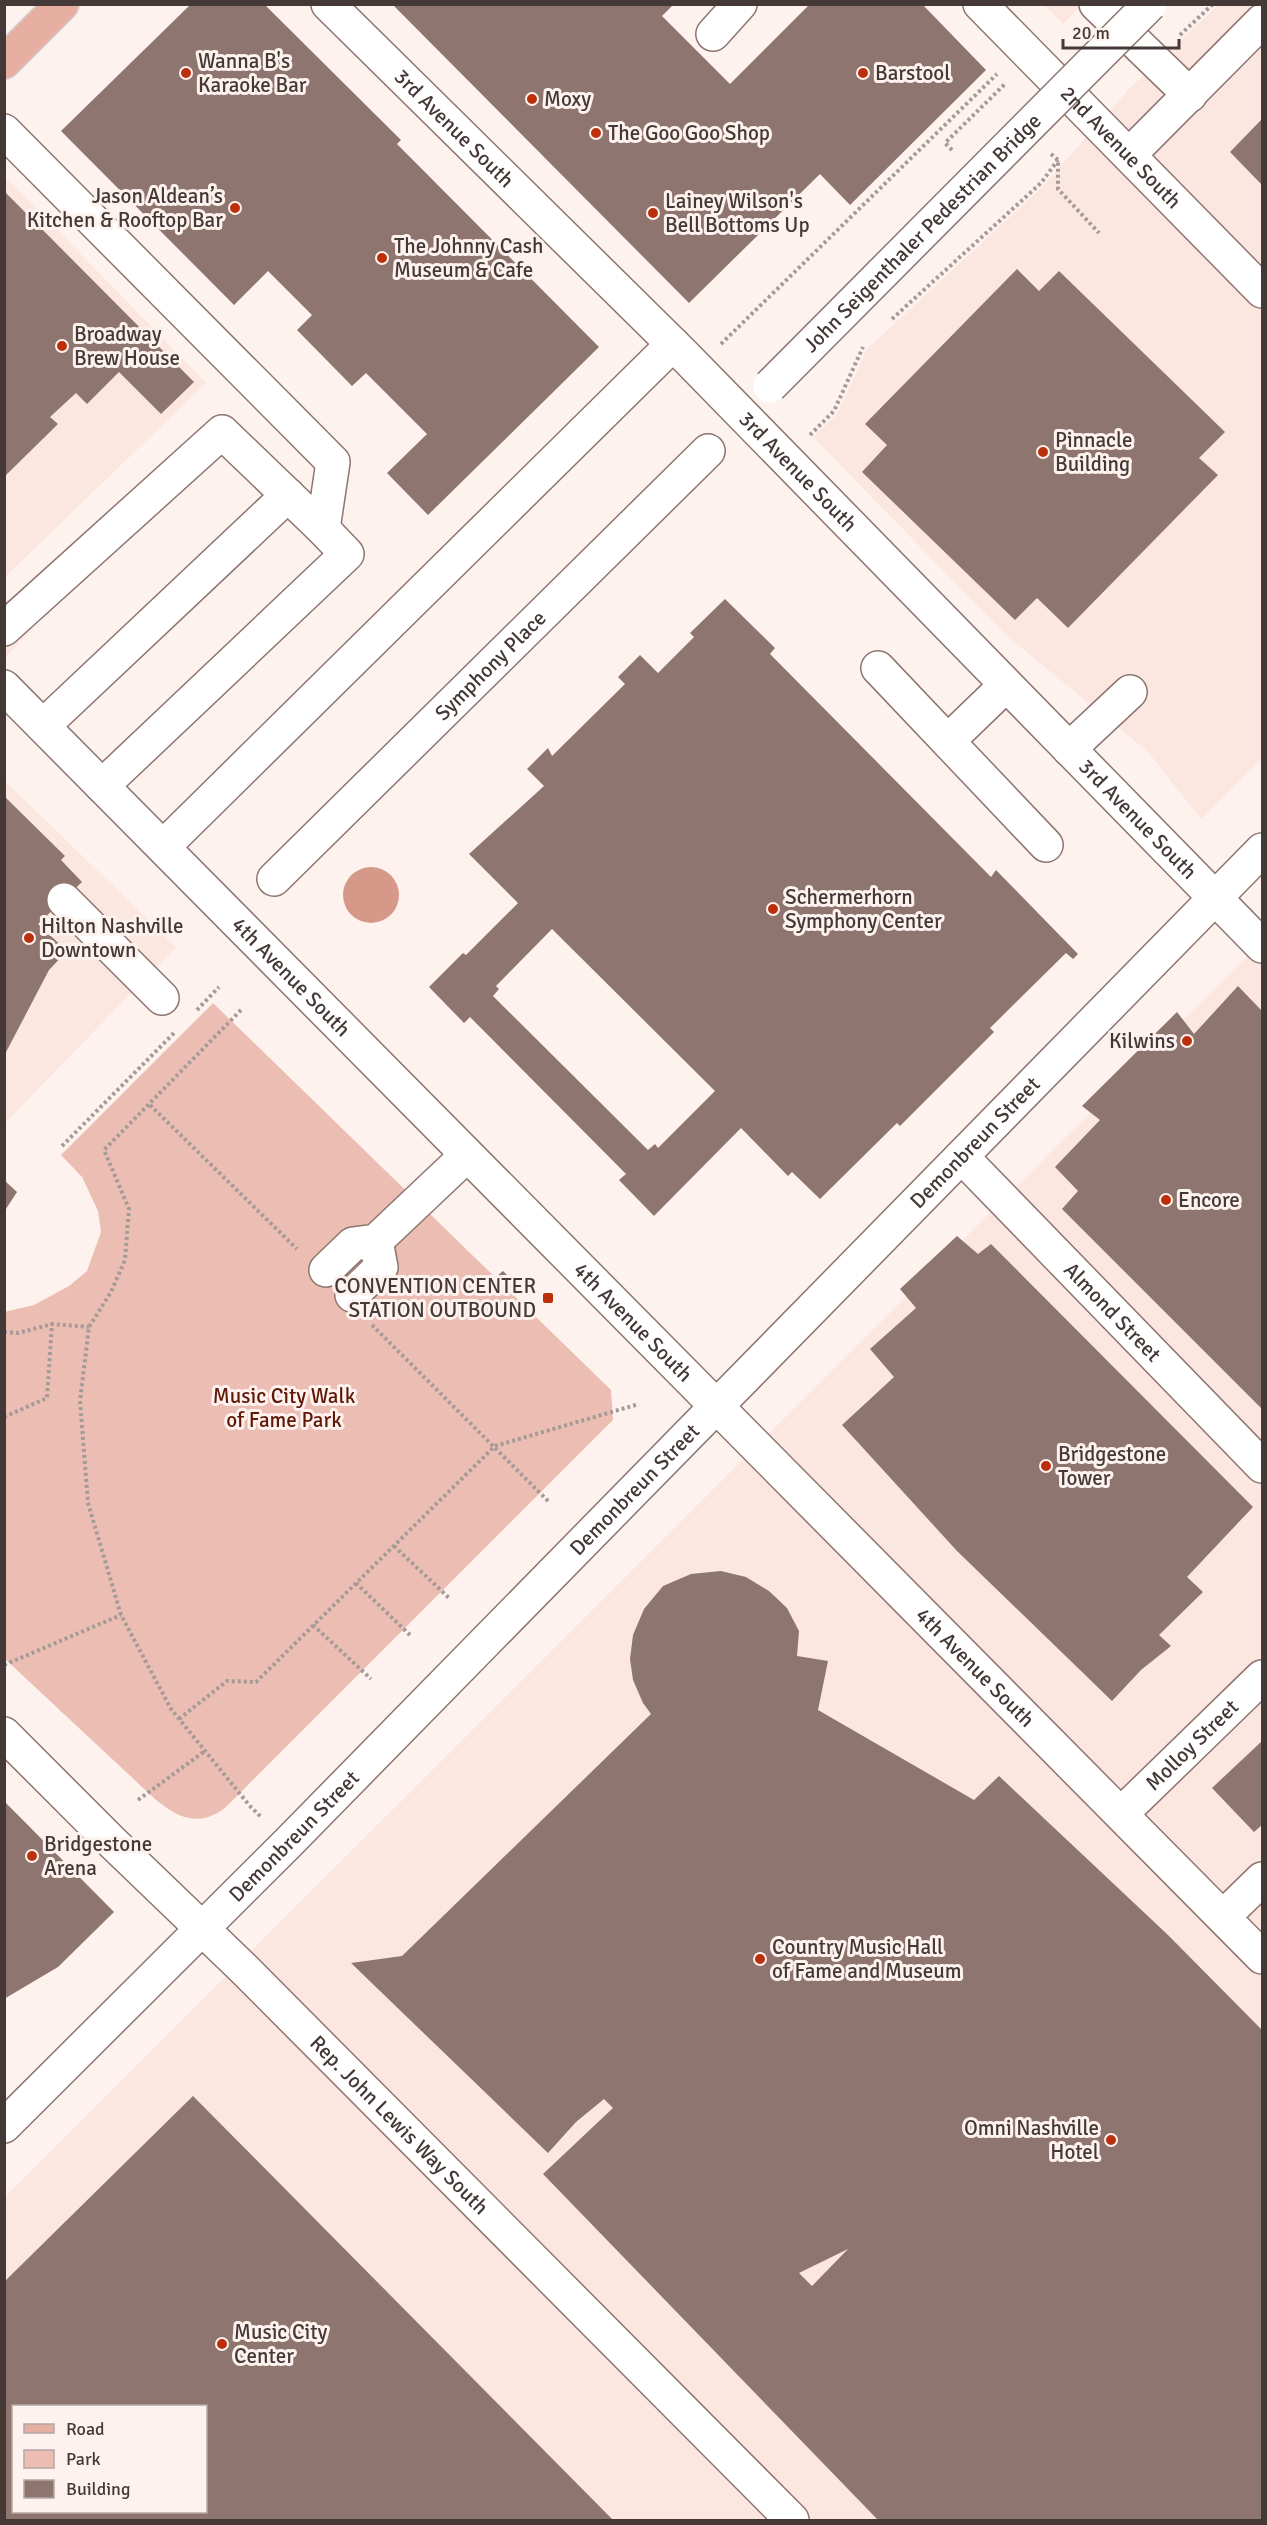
<svg xmlns="http://www.w3.org/2000/svg" width="1267" height="2525" viewBox="0 0 1267 2525" font-family="Signika,sans-serif">
<style>
.built{fill:#fce6e0;fill-rule:evenodd}
.green{fill:#ecbeb3}
.water{fill:#d69889}
.building{fill:#8f756f;fill-rule:evenodd}
.lines{fill:none;stroke-linecap:round;stroke-linejoin:round}
.minor-casing{stroke:#8e756f;stroke-width:36}
.major-casing{stroke:#d6d3d3;stroke-width:36}
.path{stroke:#a59a97;stroke-width:4;stroke-dasharray:3 3;stroke-linecap:butt}
.minor{stroke:#fff;stroke-width:33}
.major{stroke:#e7afa1;stroke-width:33}
.minor-bridge-casing{stroke:#8e756f;stroke-width:36;stroke-linecap:butt}
.minor-bridge{stroke:#fff;stroke-width:33}
.poi-dot{fill:#ba300d;stroke:#fef2ef;stroke-width:2}
.labels{text-anchor:middle;dominant-baseline:central;stroke-width:6;stroke-linejoin:round;paint-order:stroke}
.poi-label{font-size:21px;fill:#443936;stroke:#fef2ef;text-anchor:start}
.street-label{font-size:21px;fill:#443936;stroke:#fef2ef}
.park-label{font-size:21px;fill:#601706;stroke:#fef2ef}
</style>
<rect width="100%" height="100%" fill="#fef2ef"/>
<g class="built">
<path d="M1044,5H1082L1063,24Z"/>
<path d="M1218,5H1262V759L1201,819L1148,752L1008,637L813,437L837,414L867,349L1044,185L1129,89Z"/>
<path d="M5,176L206,383L5,577Z"/>
<path d="M5,598L33,628L5,658Z"/>
<path d="M4,780L176,947L5,1123H4Z"/>
<path d="M1262,941V2520H5L4,2198ZM14,2406H206V2512H14Z"/>
</g>
<path class="green" d="M213,1003L611,1390L613,1420L225,1808C199,1827 180,1819 156,1800L5,1659L4,1312L34,1305L69,1286L87,1271L101,1232L98,1211L82,1177L61,1155Z"/>
<circle class="water" cx="371" cy="895" r="28"/>
<g class="building">
<path d="M392,4H674L662,16L730,84L810,4H922L986,70L850,205L820,174L689,303Z"/>
<path d="M190,5H265L401,140L397,144L599,347L428,515L387,473L427,434L366,373L352,386L297,330L312,315L268,271L234,305L61,131Z"/>
<path d="M1262,119V185L1230,152Z"/>
<path d="M4,191L194,382L161,414L119,372L87,404L76,393L50,417L58,424L4,477Z"/>
<path d="M1017,269L1039,291L1059,271L1225,432L1199,458L1218,475L1068,628L1037,598L1015,620L862,472L887,445L865,424Z"/>
<path d="M725,599L775,648L770,654L991,877L996,870L1078,954L1073,959L1066,953L990,1028L994,1032L900,1126L897,1123L820,1199L792,1172L788,1176L741,1128L654,1216L619,1180L626,1174L470,1017L464,1023L429,987L463,953L466,955L518,903L469,854L544,786L527,769L548,748L552,756L625,684L618,677L640,655L658,673L694,637L690,633ZM552,929L715,1091L658,1148L655,1144L648,1150L493,996L499,989L496,986Z"/>
<path d="M4,796L65,856L61,860L82,882L38,924L67,951L49,970L4,1056Z"/>
<path d="M1238,986L1262,1011V1409L1062,1209L1078,1191L1055,1167L1100,1120L1082,1106L1177,1012L1194,1034Z"/>
<path d="M4,1180L17,1192L4,1212Z"/>
<path d="M957,1236L978,1254L991,1244L1253,1507L1187,1577L1203,1592L1159,1635L1171,1646L1141,1670L1112,1701L957,1551L842,1425L894,1377L870,1349L916,1308L900,1289Z"/>
<path d="M503,1271L516,1284L511,1290L497,1276Z"/>
<path d="M721,1571L746,1577L769,1591L787,1608L799,1631L797,1656L828,1661L818,1710L974,1800L999,1776L1168,1935L1262,2030V2520H878L543,2174L613,2108L604,2099L576,2122L548,2153L351,1963L402,1956L651,1714L643,1703L633,1680L630,1659L633,1635L644,1609L663,1586L691,1574ZM848,2249L812,2286L799,2273Z"/>
<path d="M1262,1741V1825L1254,1832L1212,1788Z"/>
<path d="M4,1801L114,1912L58,1967L4,1999Z"/>
<path d="M193,2096L613,2520H4V2282ZM14,2406H206V2512H14Z"/>
</g>
<g class="lines">
<defs>
<g id="minor">
<path id="s1" d="M328,4L683,354L1262,946"/>
<path id="s2" d="M980,4L1262,291"/>
<path d="M1096,4L1190,95"/>
<path d="M713,34L740,4"/>
<path d="M4,131L333,462L323,529L222,432L4,629"/>
<path d="M1129,155L1262,21"/>
<path d="M878,668L1046,845"/>
<path id="s3" d="M4,687L1262,1957"/>
<path d="M43,726L288,495"/>
<path d="M948,741L1006,685"/>
<path d="M1069,749L1130,692"/>
<path d="M102,786L347,554L323,529"/>
<path d="M163,847L673,344"/>
<path id="s4" d="M274,879L708,451"/>
<path d="M64,900L162,998"/>
<path id="s5" d="M962,1157L1262,1466"/>
<path d="M326,1270L353,1244L376,1241L467,1155"/>
<path d="M352,1295L381,1267L376,1241"/>
<path id="s6" d="M4,1734L113,1843L244,1969L792,2520"/>
<path id="s7" d="M1121,1814L1262,1677"/>
<path d="M1223,1917L1262,1879"/>
<path id="s8" d="M4,2126L288,1843L1262,850"/>
</g>
<path id="major" d="M4,62L62,4"/>
</defs>
<use href="#minor" class="minor-casing"/>
<use href="#major" class="major-casing"/>
<g class="path">
<path d="M1180,35L1213,4"/>
<path d="M952,150L945,143L1006,83"/>
<path d="M1051,154L1058,160V189L1099,233"/>
<path d="M892,319L1041,183L1058,160"/>
<path d="M721,344L997,74"/>
<path d="M810,435L834,411L863,347"/>
<path d="M197,1010L219,987"/>
<path d="M241,1010L104,1150L129,1209L125,1260L111,1292L89,1327L80,1401L88,1503L121,1615L171,1709L249,1805L262,1818"/>
<path d="M150,1105L297,1249"/>
<path d="M62,1146L175,1032"/>
<path d="M372,1325L550,1503"/>
<path d="M4,1332L18,1333L52,1324"/>
<path d="M4,1417L47,1398L52,1324L89,1327"/>
<path d="M394,1546L449,1598"/>
<path d="M356,1583L412,1637"/>
<path d="M313,1625L371,1679"/>
<path d="M4,1665L121,1615"/>
<path d="M179,1719L227,1681L256,1682L495,1446L639,1404"/>
<path d="M138,1800L205,1751"/>
</g>
<use href="#minor" class="minor"/>
<use href="#major" class="major"/>
<defs>
<g id="minor-bridge">
<path id="s9" d="M770,386L1150,4"/>
</g>
</defs>
<use href="#minor-bridge" class="minor-bridge-casing"/>
<use href="#minor-bridge" class="minor-bridge"/>
</g>
<g class="poi-dot">
<circle cx="186" cy="73" r="6"/>
<circle cx="863" cy="73" r="6"/>
<circle cx="532" cy="99" r="6"/>
<circle cx="596" cy="133" r="6"/>
<circle cx="235" cy="208" r="6"/>
<circle cx="653" cy="213" r="6"/>
<circle cx="382" cy="258" r="6"/>
<circle cx="62" cy="346" r="6"/>
<circle cx="1043" cy="452" r="6"/>
<circle cx="773" cy="909" r="6"/>
<circle cx="29" cy="938" r="6"/>
<circle cx="1187" cy="1041" r="6"/>
<circle cx="1166" cy="1200" r="6"/>
<rect x="542" y="1292" width="12" height="12" rx="3"/>
<circle cx="1046" cy="1466" r="6"/>
<circle cx="32" cy="1856" r="6"/>
<circle cx="760" cy="1959" r="6"/>
<circle cx="1111" cy="2140" r="6"/>
<circle cx="222" cy="2344" r="6"/>
</g>
<g class="labels">
<g class="poi-label">
<text x="198" y="61">Wanna B's<tspan x="198" dy="24">Karaoke Bar</tspan></text>
<text x="875" y="73">Barstool</text>
<text x="544" y="99">Moxy</text>
<text x="608" y="133">The Goo Goo Shop</text>
<text x="223" y="196" text-anchor="end">Jason Aldean’s<tspan x="223" dy="24">Kitchen &amp; Rooftop Bar</tspan></text>
<text x="665" y="201">Lainey Wilson's<tspan x="665" dy="24">Bell Bottoms Up</tspan></text>
<text x="394" y="246">The Johnny Cash<tspan x="394" dy="24">Museum &amp; Cafe</tspan></text>
<text x="74" y="334">Broadway<tspan x="74" dy="24">Brew House</tspan></text>
<text x="1055" y="440">Pinnacle<tspan x="1055" dy="24">Building</tspan></text>
<text x="785" y="897">Schermerhorn<tspan x="785" dy="24">Symphony Center</tspan></text>
<text x="41" y="926">Hilton Nashville<tspan x="41" dy="24">Downtown</tspan></text>
<text x="1175" y="1041" text-anchor="end">Kilwins</text>
<text x="1178" y="1200">Encore</text>
<text x="536" y="1286" text-anchor="end">CONVENTION CENTER<tspan x="536" dy="24">STATION OUTBOUND</tspan></text>
<text x="1058" y="1454">Bridgestone<tspan x="1058" dy="24">Tower</tspan></text>
<text x="44" y="1844">Bridgestone<tspan x="44" dy="24">Arena</tspan></text>
<text x="772" y="1947">Country Music Hall<tspan x="772" dy="24">of Fame and Museum</tspan></text>
<text x="1099" y="2128" text-anchor="end">Omni Nashville<tspan x="1099" dy="24">Hotel</tspan></text>
<text x="234" y="2332">Music City<tspan x="234" dy="24">Center</tspan></text>
</g>
<g class="street-label">
<text stroke="none"><textPath href="#s1" startOffset="177">3rd Avenue South</textPath></text>
<text stroke="none"><textPath href="#s2" startOffset="201">2nd Avenue South</textPath></text>
<text stroke="none"><textPath href="#s9" startOffset="216">John Seigenthaler Pedestrian Bridge</textPath></text>
<text stroke="none"><textPath href="#s1" startOffset="663">3rd Avenue South</textPath></text>
<text stroke="none"><textPath href="#s4" startOffset="304">Symphony Place</textPath></text>
<text stroke="none"><textPath href="#s1" startOffset="1149">3rd Avenue South</textPath></text>
<text stroke="none"><textPath href="#s3" startOffset="408">4th Avenue South</textPath></text>
<text stroke="none"><textPath href="#s8" startOffset="1382">Demonbreun Street</textPath></text>
<text stroke="none"><textPath href="#s5" startOffset="216">Almond Street</textPath></text>
<text stroke="none"><textPath href="#s3" startOffset="894">4th Avenue South</textPath></text>
<text stroke="none"><textPath href="#s8" startOffset="896">Demonbreun Street</textPath></text>
<text stroke="none"><textPath href="#s3" startOffset="1380">4th Avenue South</textPath></text>
<text stroke="none"><textPath href="#s7" startOffset="99">Molloy Street</textPath></text>
<text stroke="none"><textPath href="#s8" startOffset="410">Demonbreun Street</textPath></text>
<text stroke="none"><textPath href="#s6" startOffset="556">Rep. John Lewis Way South</textPath></text>
</g>
<g class="park-label">
<text x="284" y="1396">Music City Walk<tspan x="284" dy="24">of Fame Park</tspan></text>
</g>
</g>
<rect width="1267" height="2525" fill="none" stroke="#443936" stroke-width="12"/>
<rect x="12" y="2405" width="195" height="108" fill="#fef2ef" stroke="#b4a8a5" stroke-width="1.5"/>
<rect x="24" y="2424" width="30" height="9" fill="#e7afa1" stroke="#b4a8a5" stroke-width="1.5"/>
<text x="66" y="2435" font-size="18" fill="#443936">Road</text>
<rect x="24" y="2450" width="30" height="18" fill="#ecbeb3" stroke="#b4a8a5" stroke-width="1.5"/>
<text x="66" y="2465" font-size="18" fill="#443936">Park</text>
<rect x="24" y="2480" width="30" height="18" fill="#8f756f" stroke="#b4a8a5" stroke-width="1.5"/>
<text x="66" y="2495" font-size="18" fill="#443936">Building</text>
<path d="M1063 39v9h116v-9" fill="none" stroke="#443936" stroke-width="3"/>
<text x="1072" y="39" font-size="18" fill="#443936" stroke="#fef2ef" stroke-width="4.5" paint-order="stroke">20 m</text>
</svg>
